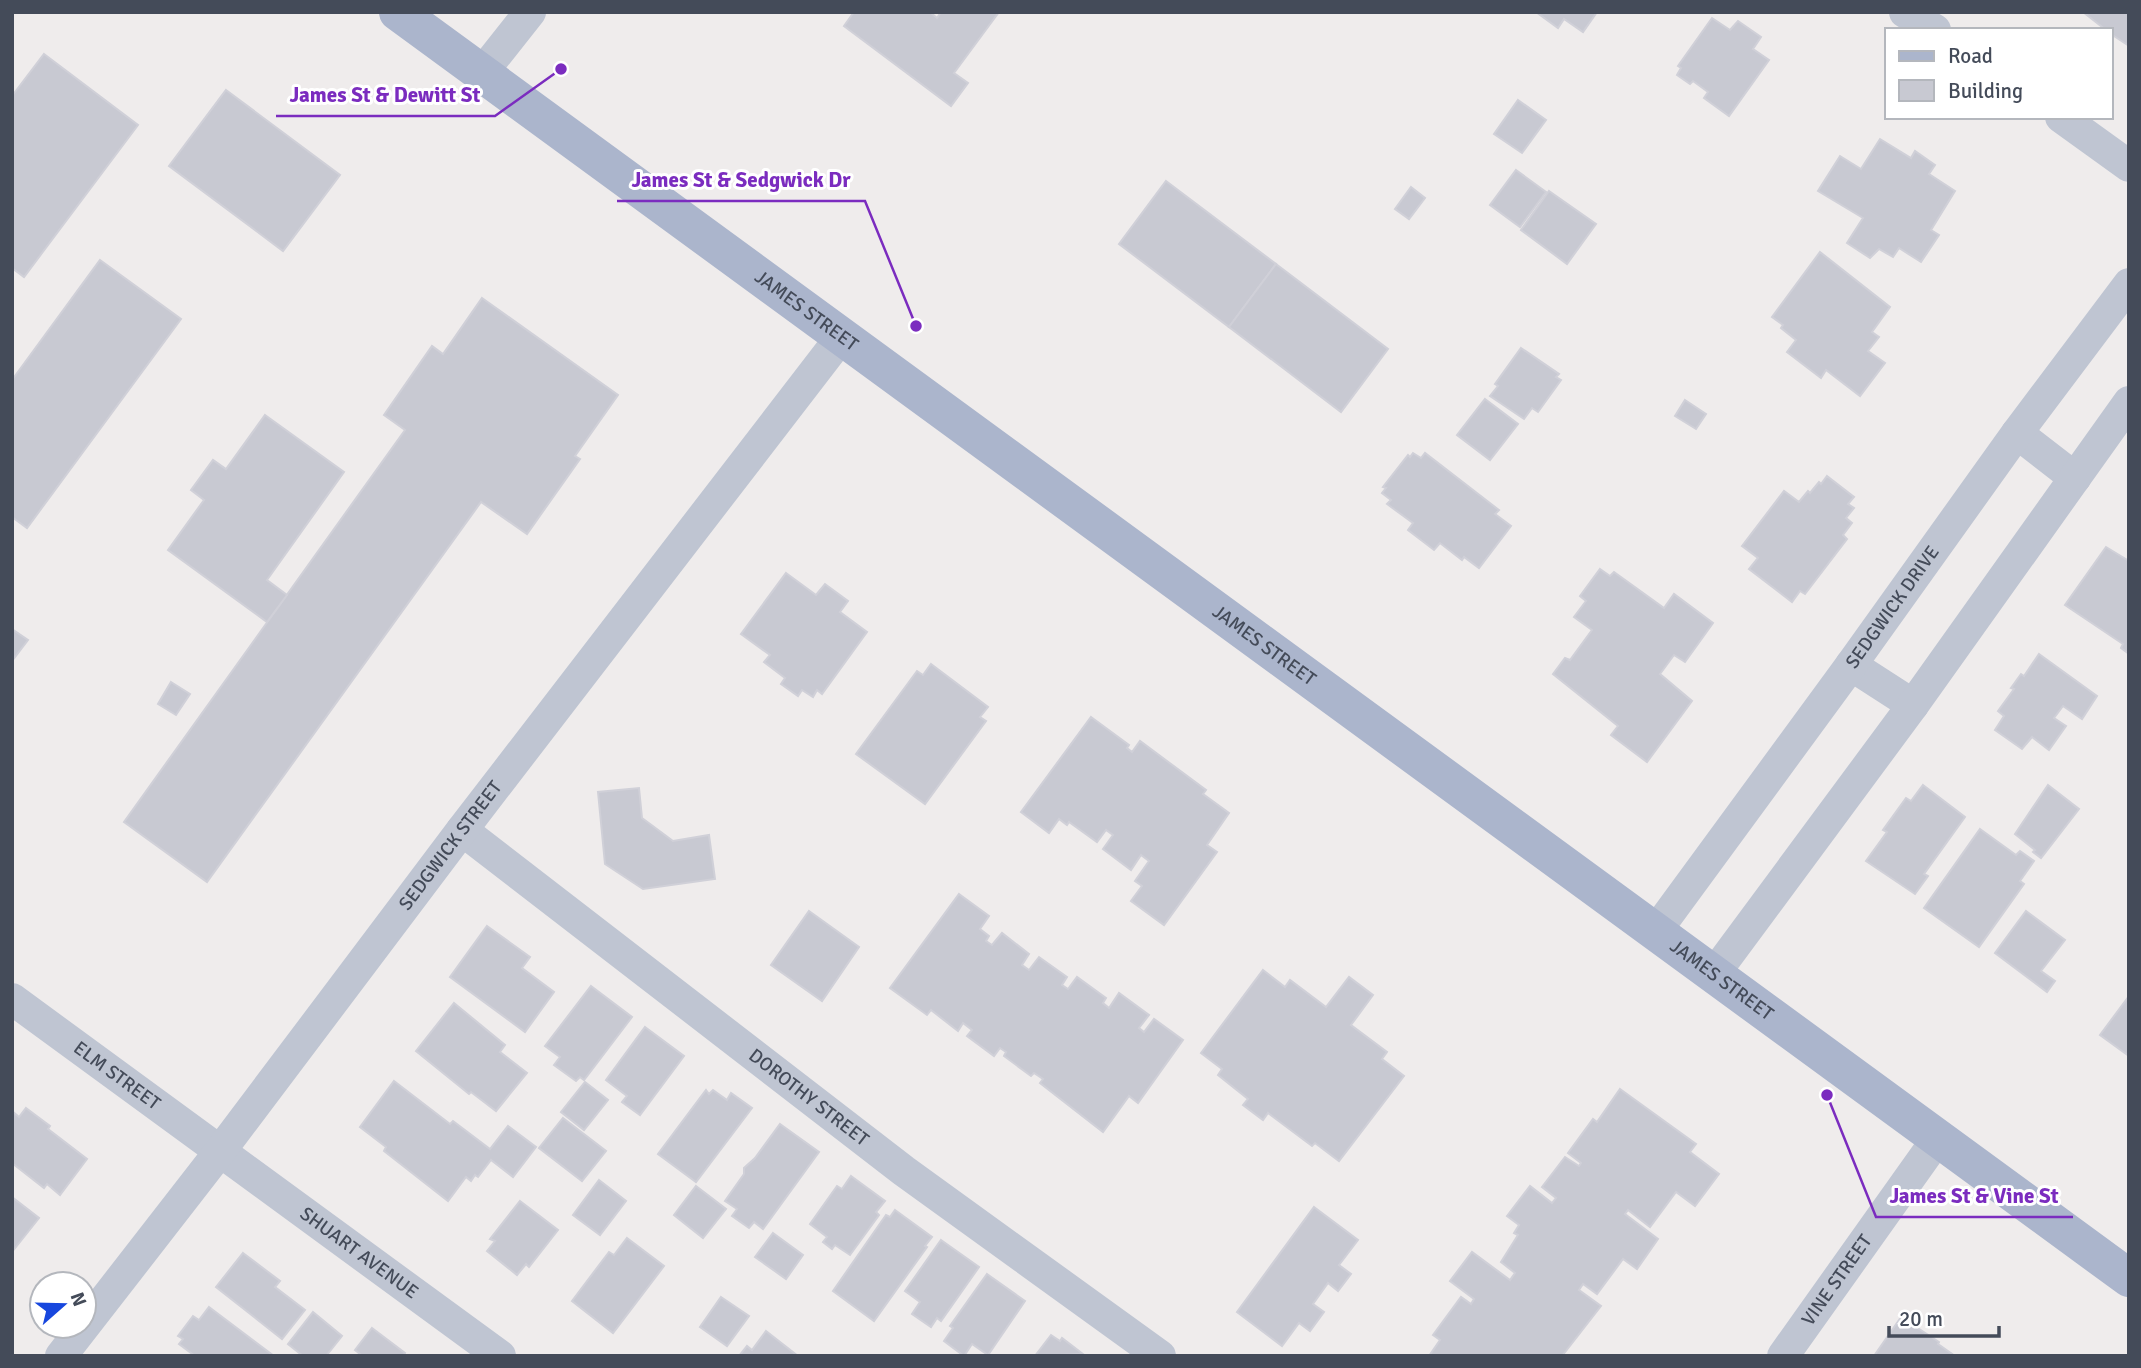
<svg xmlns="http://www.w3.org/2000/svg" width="2141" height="1368" viewBox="0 0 2141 1368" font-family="Signika,sans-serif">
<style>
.building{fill:#c8c9d2;stroke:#d0d0d8;stroke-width:2}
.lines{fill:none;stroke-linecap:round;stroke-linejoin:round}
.street{stroke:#bfc5d2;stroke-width:32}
.primary{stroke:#abb5cc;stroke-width:38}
.labels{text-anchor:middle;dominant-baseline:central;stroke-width:6;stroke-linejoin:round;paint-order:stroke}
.street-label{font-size:19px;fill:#444b59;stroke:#fff}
.leader{fill:none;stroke:#7b2cbf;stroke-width:2.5}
.callout-dot{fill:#7b2cbf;stroke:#fff;stroke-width:2.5}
.callout-label{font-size:21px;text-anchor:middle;font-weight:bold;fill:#7b2cbf;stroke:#fff;stroke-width:6;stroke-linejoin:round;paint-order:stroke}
</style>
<rect width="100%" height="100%" fill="#efecec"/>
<g class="building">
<path d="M854,12H930L937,18L941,12H999L954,73L968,83L951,106L844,26Z"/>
<path d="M1536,12H1597L1583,32L1564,19L1558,28Z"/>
<path d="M2083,12H2129V46L2111,34V30H2106Z"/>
<path d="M1712,18L1730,30L1738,21L1761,37L1753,49L1769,60L1729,116L1704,98L1708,92L1693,81L1690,84L1677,75L1681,68L1678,66Z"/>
<path d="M44,54L138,125L24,277L12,268V96Z"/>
<path d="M226,90L340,175L283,251L169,166Z"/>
<path d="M1518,100L1546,120L1522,153L1494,134Z"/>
<path d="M1880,139L1911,158L1915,151L1935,165L1929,174L1955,191L1931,230L1939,235L1921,262L1899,248L1893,257L1879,249L1870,258L1847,243L1863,218L1818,191L1840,156L1861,169Z"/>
<path d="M1516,170L1546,192L1520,227L1490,205Z"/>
<path d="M1166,181L1276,264L1229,327L1119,244Z"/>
<path d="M1411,187L1425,198L1409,219L1395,209Z"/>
<path d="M1549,191L1596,224L1567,264L1521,230Z"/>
<path d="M1820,252L1890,307L1872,332L1879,337L1868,351L1885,363L1860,396L1826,370L1821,378L1787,352L1796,340L1781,328L1783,325L1772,317Z"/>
<path d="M100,260L181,319L27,528L12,517V380Z"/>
<path d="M1276,264L1388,349L1341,412L1229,327Z"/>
<path d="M482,298L618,395L575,456L580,459L527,534L481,502L207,882L124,822L405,430L384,415L432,346L443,354Z"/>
<path d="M1521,348L1559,374L1556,377L1561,380L1538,412L1532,408L1524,419L1490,396L1498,386L1495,384Z"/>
<path d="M1485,399L1518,424L1490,460L1457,435Z"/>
<path d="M1685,400L1706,414L1696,429L1675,416Z"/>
<path d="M265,415L344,472L267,580L287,595L267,622L168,550L204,500L191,490L213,460L226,469Z"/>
<path d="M1413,453L1421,458L1425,453L1499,510L1495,514L1511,526L1479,568L1464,557L1462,560L1440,543L1434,550L1408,530L1413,523L1387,504L1391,500L1382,493L1386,488L1383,487L1408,455L1410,457Z"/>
<path d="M1827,476L1854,497L1848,504L1854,508L1846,518L1852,523L1843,535L1847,539L1805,594L1800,591L1792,602L1749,569L1758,558L1742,546L1784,491L1799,502L1808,491L1810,493L1819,482L1821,484Z"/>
<path d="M2106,547L2129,561V654L2121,648L2123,644L2065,605Z"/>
<path d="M1600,569L1610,576L1614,572L1664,608L1674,594L1713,623L1685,662L1674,655L1660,674L1692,701L1647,762L1611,735L1618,726L1553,674L1565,658L1570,660L1592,630L1574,617L1586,601L1580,596Z"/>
<path d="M786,573L816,595L825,584L848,601L840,612L867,632L822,694L817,690L813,697L802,690L798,696L781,684L785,678L764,662L770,655L741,634Z"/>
<path d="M12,629L28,640L12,661Z"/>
<path d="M2039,654L2097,696L2082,719L2063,706L2054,718L2066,726L2049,750L2032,737L2022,749L1995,730L2004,716L1998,711L2014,689L2011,688L2021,674L2024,676Z"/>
<path d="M931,664L988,707L980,717L986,721L925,804L856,754L917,671L923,675Z"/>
<path d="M171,682L190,694L176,715L158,704Z"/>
<path d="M1091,717L1129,745L1127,748L1132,752L1140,741L1206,790L1203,794L1229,813L1207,845L1217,852L1164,925L1131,901L1142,886L1135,881L1149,861L1141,855L1131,870L1103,849L1113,835L1106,830L1097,842L1069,822L1067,825L1059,819L1049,833L1021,812Z"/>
<path d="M1923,785L1965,817L1924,874L1928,876L1915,894L1866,861L1887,832L1883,830L1906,798L1911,801Z"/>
<path d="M2048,785L2079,809L2041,858L2033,852L2035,850L2015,834Z"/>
<path d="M639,788L642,818L673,841L709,835L715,879L643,889L605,864L598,792Z"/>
<path d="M1980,829L2016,855L2020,851L2034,861L2020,881L2024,884L1979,947L1924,908Z"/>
<path d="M959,894L989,916L980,929L989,936L986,941L992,945L1002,933L1029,954L1022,965L1029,970L1039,957L1067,977L1062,985L1068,989L1077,977L1106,998L1103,1003L1109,1008L1119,993L1149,1015L1139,1028L1144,1032L1154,1019L1183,1040L1138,1103L1129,1096L1103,1132L1040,1083L1043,1079L1034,1073L1031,1076L1004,1056L1006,1052L1000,1048L994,1056L967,1036L972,1030L963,1023L958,1031L931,1010L927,1015L890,988Z"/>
<path d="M809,911L859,947L822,1001L771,965Z"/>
<path d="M2026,911L2065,940L2041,971L2055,981L2047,992L1995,953Z"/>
<path d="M487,926L530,957L522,968L554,992L525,1032L450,977Z"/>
<path d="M1263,970L1285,987L1290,980L1326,1007L1349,977L1373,995L1351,1025L1387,1052L1382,1059L1404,1076L1339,1161L1315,1143L1312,1146L1268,1113L1263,1120L1243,1105L1248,1099L1218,1075L1222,1069L1201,1053Z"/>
<path d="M591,986L632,1017L584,1080L580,1077L576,1081L554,1065L560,1057L545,1046Z"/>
<path d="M2129,996V1056L2100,1035Z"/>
<path d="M454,1003L505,1045L500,1052L527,1073L496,1111L471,1092L469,1094L416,1051Z"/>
<path d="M645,1027L684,1056L640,1115L622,1102L627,1096L606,1080Z"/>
<path d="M394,1081L450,1124L453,1121L490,1149L508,1126L536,1147L513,1177L491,1160L478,1177L475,1175L471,1181L466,1177L448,1201L384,1151L386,1147L360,1127Z"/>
<path d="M585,1082L608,1100L584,1130L561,1112Z"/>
<path d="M1620,1089L1696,1144L1690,1152L1719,1174L1695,1206L1676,1192L1650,1227L1628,1210L1625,1214L1658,1239L1637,1269L1623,1259L1597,1294L1583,1284L1579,1290L1601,1306L1562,1356H1429L1440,1340L1433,1335L1461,1297L1471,1304L1474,1299L1450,1281L1472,1252L1510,1280L1515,1273L1501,1262L1518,1235L1514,1233L1519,1225L1507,1216L1530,1186L1552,1203L1556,1198L1542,1187L1565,1157L1579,1166L1581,1163L1568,1153L1593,1119L1597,1122Z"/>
<path d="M706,1090L709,1094L713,1090L727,1100L731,1093L752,1108L696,1182L658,1154Z"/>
<path d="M26,1108L50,1126L48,1129L87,1159L60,1195L47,1184L44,1188L12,1163V1111L19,1117Z"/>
<path d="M563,1118L606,1151L582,1181L539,1148Z"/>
<path d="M780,1124L819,1152L763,1229L754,1222L749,1228L732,1216L737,1209L725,1201L744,1174V1168L755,1158Z"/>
<path d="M851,1176L885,1201L876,1212L879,1215L850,1255L835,1245L832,1249L823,1242L827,1237L810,1224L837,1186L842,1189Z"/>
<path d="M599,1180L626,1201L600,1235L573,1215Z"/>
<path d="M696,1186L726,1209L703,1238L674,1215Z"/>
<path d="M12,1197L39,1218L12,1252Z"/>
<path d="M520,1201L558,1230L529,1267L526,1264L517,1275L487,1251L495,1241L490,1239Z"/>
<path d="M1314,1207L1358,1240L1339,1265L1351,1274L1338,1291L1328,1283L1313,1304L1324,1312L1310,1331L1299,1323L1282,1346L1237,1312Z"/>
<path d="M895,1210L932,1237L925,1246L927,1247L874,1321L833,1291L886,1215L890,1217Z"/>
<path d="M773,1233L803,1255L786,1279L755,1257Z"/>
<path d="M627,1238L664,1266L613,1333L572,1301L609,1252L614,1255Z"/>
<path d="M941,1240L979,1267L941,1321L937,1318L931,1327L912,1314L920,1302L905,1291Z"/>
<path d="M243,1253L280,1281L275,1287L305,1310L282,1339L216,1287Z"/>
<path d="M987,1274L1025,1301L988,1355L972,1344L964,1356L944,1341L953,1328L950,1326Z"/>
<path d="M721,1297L749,1316L727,1346L700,1327Z"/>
<path d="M209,1307L274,1356H195L179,1344L183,1339L178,1336L193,1316L199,1320Z"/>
<path d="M313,1312L342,1336L326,1356H303L288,1344Z"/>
<path d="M1901,1317L1939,1342L1938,1344L1955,1356H1874Z"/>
<path d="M372,1328L405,1353L403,1356H358L360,1354L355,1350Z"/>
<path d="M766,1331L798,1356H739L747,1346L752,1350Z"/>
<path d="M1051,1335L1060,1341L1062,1338L1083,1354L1035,1356Z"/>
</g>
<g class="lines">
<g class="street">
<path d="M1905,12L1935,30"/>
<path d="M481,74L530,12"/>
<path d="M2061,117L2129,166"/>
<path d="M2017,433L2075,478"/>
<path d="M1851,665L1913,705"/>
<path id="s1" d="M462,830L904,1171L1160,1356"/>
<path id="s2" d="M1656,931L1851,665L2017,433L2129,284"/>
<path d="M1714,974L1913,705L2129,402"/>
<path id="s3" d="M12,999L500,1356"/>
<path id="s4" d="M61,1356L221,1150L462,830L842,336"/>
<path id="s5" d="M1783,1356L1938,1138"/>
</g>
<path class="primary" id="s6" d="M398,12L2129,1278"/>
</g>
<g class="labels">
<g class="street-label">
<text stroke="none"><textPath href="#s6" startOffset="506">JAMES STREET</textPath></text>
<text stroke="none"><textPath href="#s2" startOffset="401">SEDGWICK DRIVE</textPath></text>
<text stroke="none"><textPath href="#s6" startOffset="1073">JAMES STREET</textPath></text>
<text stroke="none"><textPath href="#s4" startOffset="642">SEDGWICK STREET</textPath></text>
<text stroke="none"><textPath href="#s6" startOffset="1640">JAMES STREET</textPath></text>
<text stroke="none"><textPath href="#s3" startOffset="130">ELM STREET</textPath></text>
<text stroke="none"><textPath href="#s1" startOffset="438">DOROTHY STREET</textPath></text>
<text stroke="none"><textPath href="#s3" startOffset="430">SHUART AVENUE</textPath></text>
<text stroke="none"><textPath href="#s5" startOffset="93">VINE STREET</textPath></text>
</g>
</g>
<path class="leader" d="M561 69L495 116H276M916 326L865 201H617M1827 1095L1876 1217H2073"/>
<g class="callout-dot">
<circle cx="561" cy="69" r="7"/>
<circle cx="916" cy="326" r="7"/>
<circle cx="1827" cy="1095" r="7"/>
</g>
<g class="callout-label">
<text x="385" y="102">James St &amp; Dewitt St</text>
<text x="741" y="187">James St &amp; Sedgwick Dr</text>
<text x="1974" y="1203">James St &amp; Vine St</text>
</g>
<rect width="2141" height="1368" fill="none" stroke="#444b59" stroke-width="28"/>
<rect x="1885" y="28" width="228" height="91" fill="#ffffff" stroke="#b4b7bd" stroke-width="2"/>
<rect x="1899" y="51" width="35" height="10" fill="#abb5cc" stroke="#b4b7bd" stroke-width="2"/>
<text x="1948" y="63" font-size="21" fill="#444b59">Road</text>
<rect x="1899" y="80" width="35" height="21" fill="#c8c9d2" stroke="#b4b7bd" stroke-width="2"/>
<text x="1948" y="98" font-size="21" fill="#444b59">Building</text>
<g transform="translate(63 1305) rotate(70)"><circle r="33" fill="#ffffff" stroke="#b4b7bd" stroke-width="2"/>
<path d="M0-5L12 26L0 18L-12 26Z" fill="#1747de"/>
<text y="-10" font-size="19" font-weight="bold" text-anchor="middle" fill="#444b59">N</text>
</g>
<path d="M1889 1326v10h110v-10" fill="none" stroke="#444b59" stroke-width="3.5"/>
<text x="1899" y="1326" font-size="21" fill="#444b59" stroke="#ffffff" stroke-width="5" paint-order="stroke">20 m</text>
</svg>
